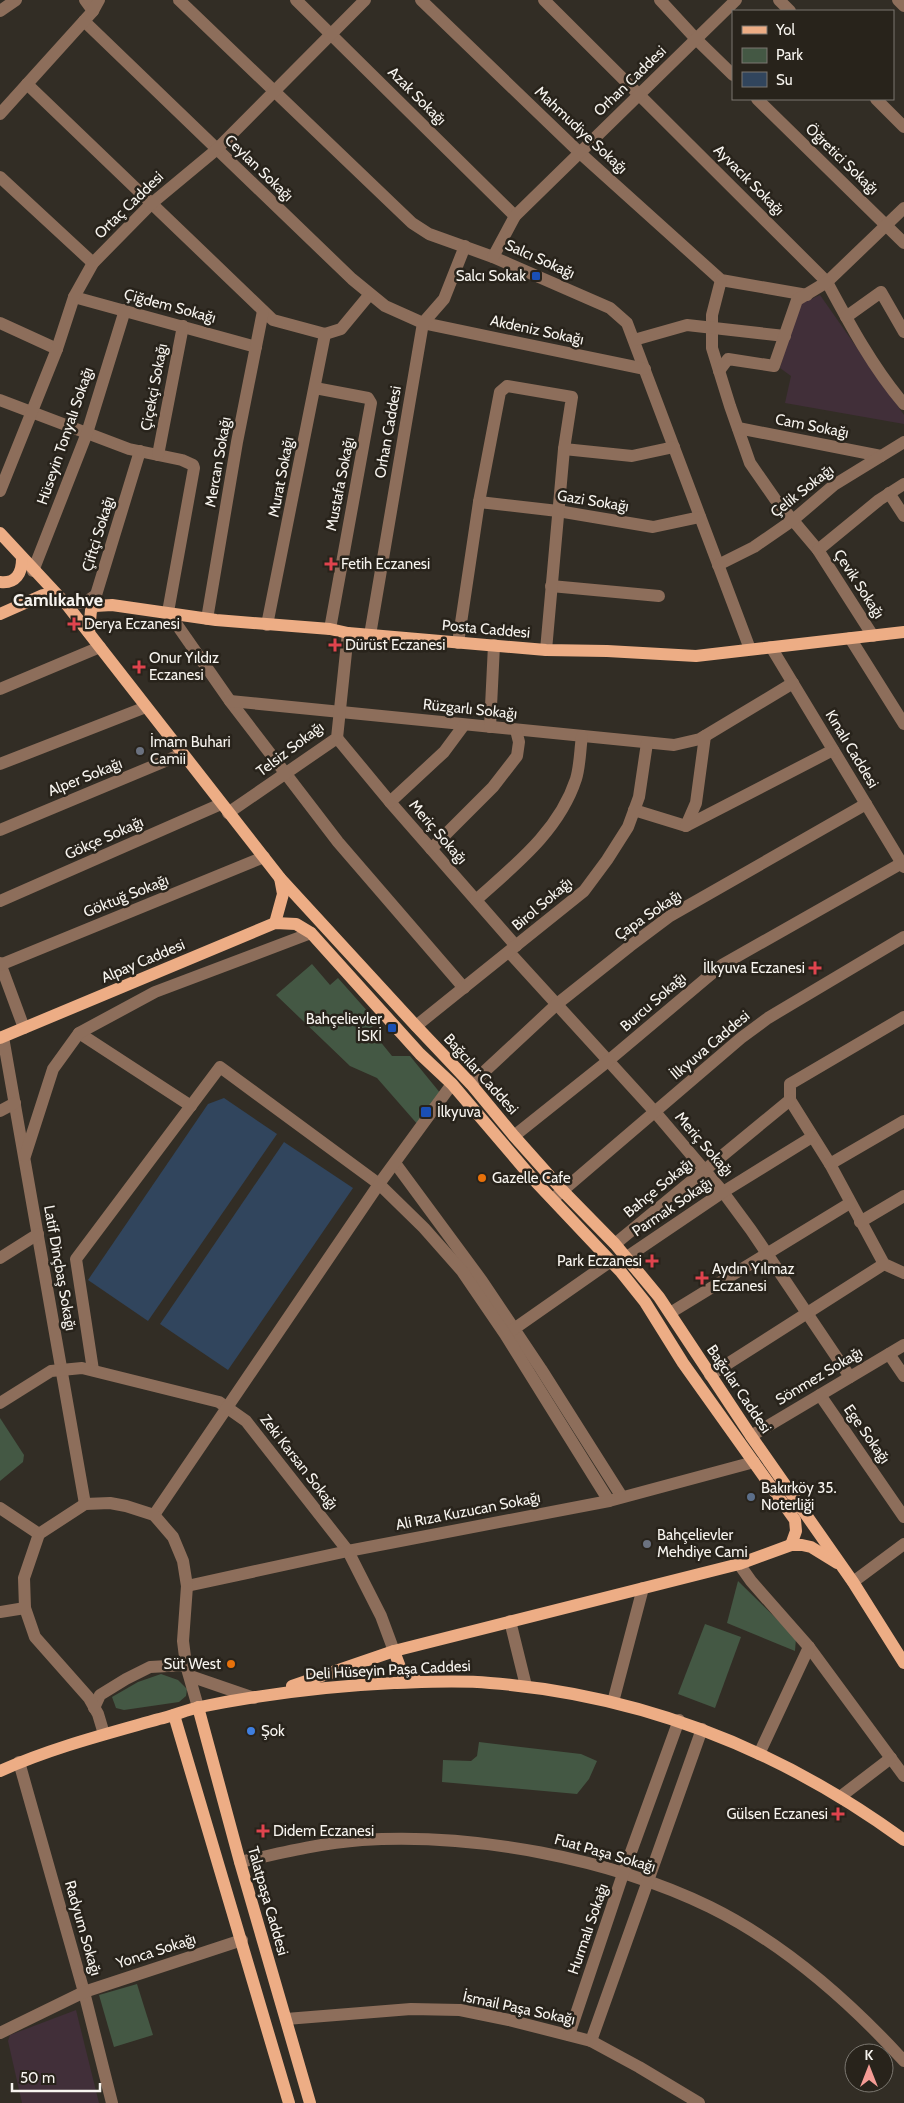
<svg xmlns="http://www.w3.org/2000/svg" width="904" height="2103" viewBox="0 0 904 2103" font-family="Cabin,sans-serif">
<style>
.education{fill:#412f39}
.green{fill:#445844}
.water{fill:#31455d}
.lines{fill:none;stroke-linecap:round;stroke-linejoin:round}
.minor{stroke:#8d6e5b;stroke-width:12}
.major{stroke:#edad85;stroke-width:12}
.transit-dot{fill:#1a4fb4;stroke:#28231b;stroke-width:2}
.health-dot{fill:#e0444e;stroke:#28231b;stroke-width:2}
.worship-dot{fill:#6b7280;stroke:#28231b;stroke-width:2}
.food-dot{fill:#e8710a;stroke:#28231b;stroke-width:2}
.service-dot{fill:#5c6f8a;stroke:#28231b;stroke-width:2}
.shop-dot{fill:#3f7fe0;stroke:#28231b;stroke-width:2}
.labels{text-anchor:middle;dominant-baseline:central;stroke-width:5;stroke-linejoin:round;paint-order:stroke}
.street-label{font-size:15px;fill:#f7f4ef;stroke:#28231b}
.poi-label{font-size:15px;fill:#f7f4ef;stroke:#28231b;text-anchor:start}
.quarter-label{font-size:18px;font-weight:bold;fill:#f7f4ef;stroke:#28231b}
</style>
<rect width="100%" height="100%" fill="#322d25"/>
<g class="education">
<path d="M820,295L904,415V424L785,403L791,376L780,368L799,304Z"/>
<path d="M76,2010L99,2103H22L8,2041L10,2035Z"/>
</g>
<g class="green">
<path d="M312,964L330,985L338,978L377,1022L370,1029L392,1056H410L441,1094L419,1126L377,1078L350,1066L276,995Z"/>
<path d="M0,1418L24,1455L23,1462L0,1481Z"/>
<path d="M738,1581L796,1638L795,1651L727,1623Z"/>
<path d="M705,1624L741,1637L715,1708L678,1694Z"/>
<path d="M161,1674L178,1680L187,1689L186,1696L179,1702L124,1710L116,1708L112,1697L138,1682Z"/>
<path d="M479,1742L581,1754L597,1761L589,1779L577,1794L442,1782L443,1760L471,1761L477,1756Z"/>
<path d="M137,1984L153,2035L114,2047L99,1995Z"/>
</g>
<g class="water">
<path d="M224,1098L277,1134L148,1321L88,1280L208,1104Z"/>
<path d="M284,1142L353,1188L228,1370L160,1324Z"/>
</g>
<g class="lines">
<g class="minor">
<path d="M85,0L93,11"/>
<path d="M179,0L412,223L429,234L493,257L610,308L627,323L750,649"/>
<path d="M296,0L515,216"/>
<path d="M421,0L580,153L721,280L807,295"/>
<path d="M544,0L827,282C849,323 873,368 904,404"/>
<path d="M660,0L696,39L733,75"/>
<path d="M779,0L790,11"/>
<path d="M898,0L904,6"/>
<path d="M0,11L16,0"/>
<path d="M84,21L352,279L385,306L423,323L645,369"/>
<path d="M27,84L273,320L325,334L341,329L370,294"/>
<path d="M757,99L904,243"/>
<path d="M876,99L904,127"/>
<path d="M0,114L93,11L99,0"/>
<path d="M0,177L93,263"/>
<path d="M493,257L515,216L736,0"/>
<path d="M721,280L712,315V348L730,406L750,463L775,499L818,550L873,636"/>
<path d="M74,297L256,347"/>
<path d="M846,317L881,292L904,332"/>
<path d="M0,323L57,349"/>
<path d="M634,340L687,325L785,336"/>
<path d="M719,371L728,359L774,366L797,300L827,282L904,208"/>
<path d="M315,388L368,398L371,403L330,629"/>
<path d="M0,400L129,449L182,460L193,465L194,468L168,612L230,701L338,842L464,988"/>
<path d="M738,428L881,456"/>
<path d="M564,449L632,456L674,447"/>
<path d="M158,455L183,326"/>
<path d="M0,491L57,349L74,297L93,263L151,204L216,150L365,0"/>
<path d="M889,493L904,516"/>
<path d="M479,502L558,511L653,527L700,517"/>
<path d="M818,550L879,500L904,484"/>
<path d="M718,565L754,547L793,520L834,485L904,442"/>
<path d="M33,571L87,433L125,310"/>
<path d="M551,586L659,596"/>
<path d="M66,604L86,602L96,595L140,451"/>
<path d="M207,619L237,442L263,311"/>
<path d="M267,625L325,334"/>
<path d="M370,635L423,323L444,299L465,246"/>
<path d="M850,638L904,724"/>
<path d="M458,643L479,502L500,392L507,386L572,397L564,449L546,650"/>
<path d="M771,647L904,867"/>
<path d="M0,689L100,647"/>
<path d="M230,701L674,745L700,739L793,683"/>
<path d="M490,727L494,645"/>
<path d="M337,738L390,802L516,946"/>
<path d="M0,764L146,707"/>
<path d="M390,802L444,752L464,725"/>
<path d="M634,810L686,826L833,750"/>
<path d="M228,813L337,738L348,633"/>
<path d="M686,826L696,803L705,736"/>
<path d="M0,830L182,754"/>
<path d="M431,849L493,787L517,756L519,742L516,730"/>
<path d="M476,900C515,865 559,831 576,779C580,766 580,750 582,736"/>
<path d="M0,901L221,804"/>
<path d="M509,952L655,1112L723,1192L751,1230L850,1377"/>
<path d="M0,963L24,1028"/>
<path d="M0,965L264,857"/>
<path d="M904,1017L790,1084V1100L830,1164L884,1264L904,1273"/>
<path d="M416,1026L584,891L607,860L628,827L639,797L647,743"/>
<path d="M79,1033L191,1106"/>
<path d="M3,1037L85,1504"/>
<path d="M471,1084L557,1004L630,946L670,916L866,804"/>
<path d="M0,1111L15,1103"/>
<path d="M514,1136L608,1061L722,965L902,863"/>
<path d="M25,1156L53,1069L79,1033L155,992L311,933"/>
<path d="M395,1163L482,1281L541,1369L622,1497"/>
<path d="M830,1164L904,1121"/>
<path d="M554,1198L741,1038L768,1018L904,937"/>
<path d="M860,1222L904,1196"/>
<path d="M615,1244L790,1100"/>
<path d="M627,1257L723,1192L812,1137"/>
<path d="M0,1258L38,1234"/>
<path d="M670,1313L850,1203"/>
<path d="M508,1333L611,1261"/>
<path d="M889,1354L904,1376"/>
<path d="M93,1370L76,1259L220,1067L379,1184L424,1228L462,1271L505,1334L609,1501"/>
<path d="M710,1375L884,1264"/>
<path d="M820,1395L904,1517"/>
<path d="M0,1403L51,1371L82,1368L219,1402L246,1421L348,1551L381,1616L394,1651"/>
<path d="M751,1436L904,1345"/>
<path d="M0,1508L39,1534"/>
<path d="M154,1515L379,1184L452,1084"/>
<path d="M739,1564L751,1581L809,1647L904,1776"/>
<path d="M853,1582L904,1544"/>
<path d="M187,1586L348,1551L609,1501L754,1462"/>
<path d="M0,1612L25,1608"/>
<path d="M510,1621L526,1686"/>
<path d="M190,1676L254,1698"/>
<path d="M613,1702L643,1588"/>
<path d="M94,1708L100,1695L126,1679L150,1667L186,1665"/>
<path d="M104,1734L98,1714L89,1698L35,1637L25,1608L24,1578L39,1534L85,1504L110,1503L126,1506L154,1515L173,1537L183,1561L187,1586L183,1641L186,1665L198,1707"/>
<path d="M759,1754L809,1647"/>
<path d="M19,1762L84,1992L112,2103"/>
<path d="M840,1797L891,1758"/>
<path d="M240,1862C280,1853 321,1843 362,1840C475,1833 609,1858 710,1907C783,1943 850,2002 904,2061"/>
<path d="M286,2019L411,2009L460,2010L509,2020L591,2041L639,2067L699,2103"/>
<path d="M0,2033L84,1992L242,1940"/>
<path d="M569,2035L623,1874L679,1720"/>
<path d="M591,2041L702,1729"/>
</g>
<g class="major">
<path d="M0,533L67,605L280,878L416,1026L471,1084L514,1136L563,1191L615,1244L659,1297L751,1436L853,1582L904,1663"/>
<path d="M0,582C16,584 22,573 22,559"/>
<path d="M0,614L43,595H57"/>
<path d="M89,633L91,610L95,606L112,605L216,620L330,629L348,633L546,650L607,651L696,656L904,632"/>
<path d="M275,923L283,894L280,878"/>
<path d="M0,1038L275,923L296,924L311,933L420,1054L452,1084L533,1179L621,1272L645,1302L683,1363L795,1520L796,1531L791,1545"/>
<path d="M394,1651L403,1675L416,1680"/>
<path d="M292,1686L394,1651L739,1564L791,1545H802L811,1547L837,1563"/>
<path d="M198,1707L240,1862L310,2103"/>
<path d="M174,1715L289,2103"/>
<path d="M0,1771C51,1748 106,1734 159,1719C173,1716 186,1710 200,1707C264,1694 329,1686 394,1683C426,1682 458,1680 490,1683C643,1695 781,1750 904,1840"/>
</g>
</g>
<g class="transit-dot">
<rect x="531" y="271" width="10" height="10" rx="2.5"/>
<rect x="387" y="1023" width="10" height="10" rx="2.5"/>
<rect x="420" y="1106" width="12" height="12" rx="2.5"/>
</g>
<g class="health-dot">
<path d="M328.5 556.5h5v5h5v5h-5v5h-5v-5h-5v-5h5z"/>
<path d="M71.5 616.5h5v5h5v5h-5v5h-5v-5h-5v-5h5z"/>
<path d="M332.5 637.5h5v5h5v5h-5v5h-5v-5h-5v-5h5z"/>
<path d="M136.5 659.5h5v5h5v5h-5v5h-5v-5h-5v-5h5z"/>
<path d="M812.5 960.5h5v5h5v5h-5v5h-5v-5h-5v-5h5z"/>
<path d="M649.5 1253.5h5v5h5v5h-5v5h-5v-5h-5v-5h5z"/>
<path d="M699.5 1270.5h5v5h5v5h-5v5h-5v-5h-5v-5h5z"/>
<path d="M835.5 1806.5h5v5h5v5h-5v5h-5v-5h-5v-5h5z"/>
<path d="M260.5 1823.5h5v5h5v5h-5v5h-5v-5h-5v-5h5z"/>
</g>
<g class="worship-dot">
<circle cx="140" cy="751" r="5"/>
<circle cx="647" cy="1544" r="5"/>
</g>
<g class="food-dot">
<circle cx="482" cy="1178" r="5"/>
<circle cx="231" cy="1664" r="5"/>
</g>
<circle class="service-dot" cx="751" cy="1497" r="5"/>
<circle class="shop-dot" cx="251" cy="1731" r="5"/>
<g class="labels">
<g class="street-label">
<text transform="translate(630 81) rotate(-44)">Orhan Caddesi</text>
<text transform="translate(417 96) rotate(45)">Azak Sokağı</text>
<text transform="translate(581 130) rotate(43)">Mahmudiye Sokağı</text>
<text transform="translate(842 159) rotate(44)">Öğretici Sokağı</text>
<text transform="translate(259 168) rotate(44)">Ceylan Sokağı</text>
<text transform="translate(749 180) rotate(45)">Ayvacık Sokağı</text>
<text transform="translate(129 205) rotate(-44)">Ortaç Caddesi</text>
<text transform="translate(540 259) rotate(24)">Salcı Sokağı</text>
<text transform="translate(170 306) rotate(15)">Çiğdem Sokağı</text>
<text transform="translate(537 330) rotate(12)">Akdeniz Sokağı</text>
<text transform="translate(154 387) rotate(-79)">Çiçekçi Sokağı</text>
<text transform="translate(812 426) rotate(11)">Cam Sokağı</text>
<text transform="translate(388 432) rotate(-80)">Orhan Caddesi</text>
<text transform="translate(65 436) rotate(-71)">Hüseyin Tonyalı Sokağı</text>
<text transform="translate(218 462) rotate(-80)">Mercan Sokağı</text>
<text transform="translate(281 477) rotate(-79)">Murat Sokağı</text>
<text transform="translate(340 484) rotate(-79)">Mustafa Sokağı</text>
<text transform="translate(802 491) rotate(-38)">Çelik Sokağı</text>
<text transform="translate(593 501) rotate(9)">Gazi Sokağı</text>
<text transform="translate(98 534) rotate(-73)">Çiftçi Sokağı</text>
<text transform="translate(859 584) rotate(57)">Çevik Sokağı</text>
<text transform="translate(486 629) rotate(5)">Posta Caddesi</text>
<text transform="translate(470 709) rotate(6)">Rüzgarlı Sokağı</text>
<text transform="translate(290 749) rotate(-37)">Telsiz Sokağı</text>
<text transform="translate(852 749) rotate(59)">Kınalı Caddesi</text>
<text transform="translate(85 777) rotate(-22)">Alper Sokağı</text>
<text transform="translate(438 832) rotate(49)">Meriç Sokağı</text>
<text transform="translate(104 838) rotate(-24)">Gökçe Sokağı</text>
<text transform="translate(126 896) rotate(-22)">Göktuğ Sokağı</text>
<text transform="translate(542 904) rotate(-40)">Birol Sokağı</text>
<text transform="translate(648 915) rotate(-34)">Çapa Sokağı</text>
<text transform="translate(143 961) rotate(-23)">Alpay Caddesi</text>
<text transform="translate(653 1002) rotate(-41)">Burcu Sokağı</text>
<text transform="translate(710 1045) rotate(-40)">İlkyuva Caddesi</text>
<text transform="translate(481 1074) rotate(48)">Bağcılar Caddesi</text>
<text transform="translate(704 1144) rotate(49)">Meriç Sokağı</text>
<text transform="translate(658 1188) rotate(-39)">Bahçe Sokağı</text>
<text transform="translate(672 1207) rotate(-34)">Parmak Sokağı</text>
<text transform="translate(60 1268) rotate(80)">Latif Dinçbaş Sokağı</text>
<text transform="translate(819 1376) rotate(-31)">Sönmez Sokağı</text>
<text transform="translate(739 1389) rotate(56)">Bağcılar Caddesi</text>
<text transform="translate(867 1434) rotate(55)">Ege Sokağı</text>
<text transform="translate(299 1462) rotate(52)">Zeki Karsan Sokağı</text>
<text transform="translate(468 1511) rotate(-11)">Ali Rıza Kuzucan Sokağı</text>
<text transform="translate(388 1670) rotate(-3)">Deli Hüseyin Paşa Caddesi</text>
<text transform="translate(605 1853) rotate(16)">Fuat Paşa Sokağı</text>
<text transform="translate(268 1901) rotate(74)">Talatpaşa Caddesi</text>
<text transform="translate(83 1928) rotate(74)">Radyum Sokağı</text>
<text transform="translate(588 1929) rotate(-71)">Hurmalı Sokağı</text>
<text transform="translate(156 1951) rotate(-18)">Yonca Sokağı</text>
<text transform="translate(519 2008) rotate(12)">İsmail Paşa Sokağı</text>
</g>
<g class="poi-label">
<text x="526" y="276" text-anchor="end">Salcı Sokak</text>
<text x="341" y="564">Fetih Eczanesi</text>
<text x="84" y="624">Derya Eczanesi</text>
<text x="345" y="645">Dürüst Eczanesi</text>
<text x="149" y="658">Onur Yıldız<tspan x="149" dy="17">Eczanesi</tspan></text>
<text x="150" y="742">İmam Buhari<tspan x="150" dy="17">Camii</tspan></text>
<text x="805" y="968" text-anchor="end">İlkyuva Eczanesi</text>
<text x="382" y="1019" text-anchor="end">Bahçelievler<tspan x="382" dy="17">İSKİ</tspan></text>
<text x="437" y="1112">İlkyuva</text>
<text x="492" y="1178">Gazelle Cafe</text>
<text x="642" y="1261" text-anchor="end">Park Eczanesi</text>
<text x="712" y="1269">Aydın Yılmaz<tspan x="712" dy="17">Eczanesi</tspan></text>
<text x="761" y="1488">Bakırköy 35.<tspan x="761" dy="17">Noterliği</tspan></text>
<text x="657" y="1535">Bahçelievler<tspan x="657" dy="17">Mehdiye Cami</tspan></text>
<text x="221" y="1664" text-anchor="end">Süt West</text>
<text x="261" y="1731">Şok</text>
<text x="828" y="1814" text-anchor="end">Gülsen Eczanesi</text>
<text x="273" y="1831">Didem Eczanesi</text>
</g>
<g class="quarter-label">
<text x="58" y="600">Camlıkahve</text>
</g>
</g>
<rect x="732" y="10" width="162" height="90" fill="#28231b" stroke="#7b7770"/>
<rect x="742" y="26" width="25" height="8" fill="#edad85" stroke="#7b7770"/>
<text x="776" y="35" font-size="15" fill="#f7f4ef">Yol</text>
<rect x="742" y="48" width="25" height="15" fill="#445844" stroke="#7b7770"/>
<text x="776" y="60" font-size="15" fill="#f7f4ef">Park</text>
<rect x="742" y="72" width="25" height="15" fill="#31455d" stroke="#7b7770"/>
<text x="776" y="85" font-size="15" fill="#f7f4ef">Su</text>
<g transform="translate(869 2068)"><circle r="24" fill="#28231b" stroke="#7b7770"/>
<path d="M0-4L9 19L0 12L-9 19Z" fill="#f59c95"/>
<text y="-8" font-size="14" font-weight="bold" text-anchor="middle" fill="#f7f4ef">K</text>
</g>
<path d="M12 2083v8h88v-8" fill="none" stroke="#f7f4ef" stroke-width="2.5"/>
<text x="20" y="2083" font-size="15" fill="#f7f4ef" stroke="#28231b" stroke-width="4" paint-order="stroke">50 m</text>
</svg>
